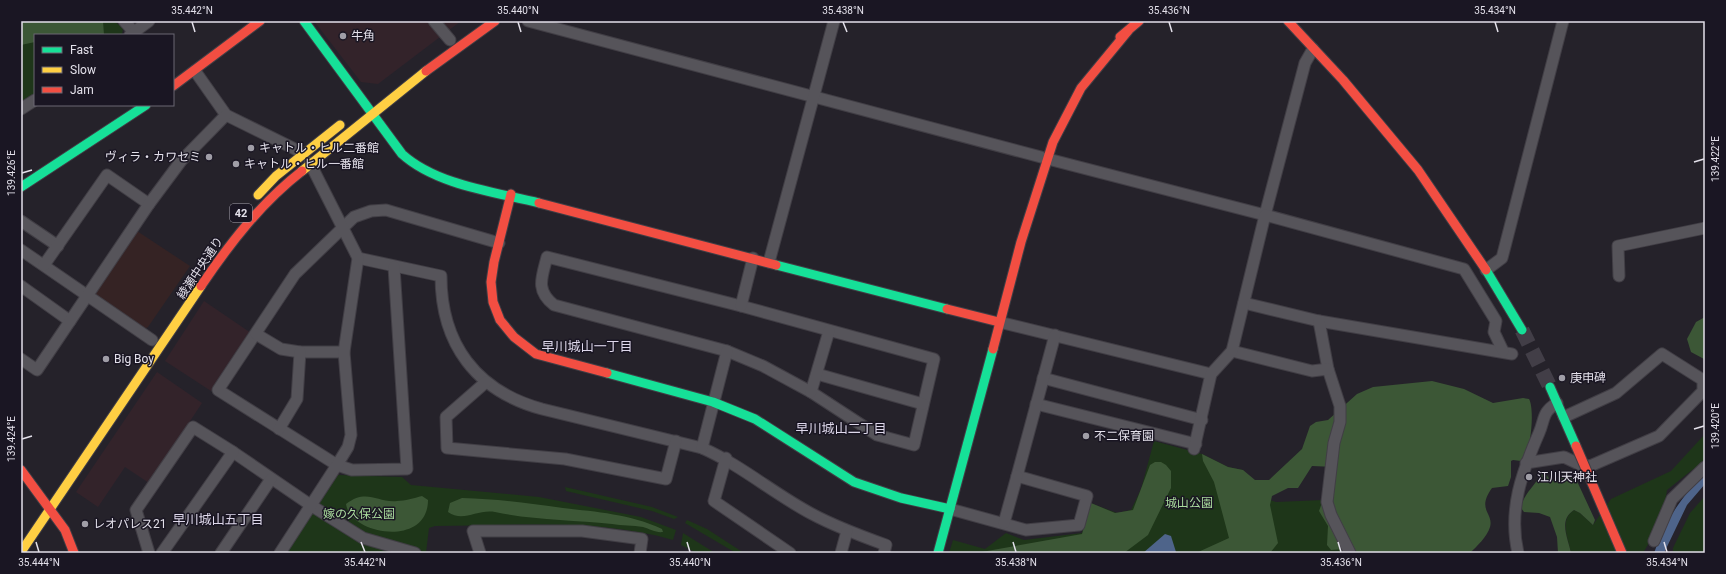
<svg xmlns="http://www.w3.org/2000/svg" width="1726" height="574" viewBox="0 0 1726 574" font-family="Roboto,'Noto Sans JP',sans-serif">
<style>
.commercial{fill:#33232a}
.industrial{fill:#352324}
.green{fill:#1e3619}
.forest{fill:#3c5736}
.water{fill:#4e648a}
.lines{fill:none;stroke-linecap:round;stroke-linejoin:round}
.secondary-tunnel{stroke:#423e47;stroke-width:15;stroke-dasharray:15 8;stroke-linecap:butt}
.street-casing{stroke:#413e45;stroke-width:13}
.fast-casing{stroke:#413e45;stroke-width:11}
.slow-casing{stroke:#413e45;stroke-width:11}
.jam-casing{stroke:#413e45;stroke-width:11}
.street{stroke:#56545a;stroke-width:11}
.fast{stroke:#16e098;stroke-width:9}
.slow{stroke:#ffcf43;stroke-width:9}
.jam{stroke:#f24e42;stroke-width:9}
.jam-bridge-casing{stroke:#413e45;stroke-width:11;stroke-linecap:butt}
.jam-bridge{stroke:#f24e42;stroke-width:9}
.ticks{fill:none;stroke:#e3e0ea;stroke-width:1.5}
.poi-dot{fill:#a09ea7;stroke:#1a1623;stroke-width:1.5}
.labels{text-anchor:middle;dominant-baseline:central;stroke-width:3;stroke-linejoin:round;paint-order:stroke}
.shield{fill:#1a1623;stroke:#a7a3ae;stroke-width:1}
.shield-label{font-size:11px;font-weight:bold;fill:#e3e0ea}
.poi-label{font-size:12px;fill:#e3e0ea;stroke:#1a1623;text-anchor:start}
.street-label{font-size:12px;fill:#e3e0ea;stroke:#1a1623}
.park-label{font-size:12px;fill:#aadc9d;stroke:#1a1623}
.neighbourhood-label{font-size:13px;fill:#ded8eb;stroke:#1a1623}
.neatline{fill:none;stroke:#e3e0ea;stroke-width:1.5}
.ticks-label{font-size:10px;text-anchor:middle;fill:#e3e0ea}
</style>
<rect width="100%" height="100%" fill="#25222a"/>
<g class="commercial">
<path d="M314,21H461L378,84L361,82Z"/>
<path d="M204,301L251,333L211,391L165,361Z"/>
<path d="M157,372L202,403L149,483L125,467L98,507L76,492Z"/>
</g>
<path class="industrial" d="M137,231L190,266L148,327L144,329L96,296L95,291Z"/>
<g class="green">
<path d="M21,21H114L123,28L122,35H35V94L21,104Z"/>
<path d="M1705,434V463L1692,470L1667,490L1662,521L1643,553H1571C1568,538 1559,520 1574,510L1580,513L1593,525L1611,499L1671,471Z"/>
<path d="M1154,441L1202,454L1228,467L1243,470L1267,499L1276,502L1323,500L1345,553H949L953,540L985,549L1006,533L1024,540L1082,533L1090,503L1117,513L1131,510L1141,489Z"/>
<path d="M338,475L402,477L411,485L539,497L641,517L676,530L673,540C597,518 514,526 435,526L429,528L426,553H285L311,514L316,513L321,501Z"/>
<path d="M565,487L652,507L678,517L674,519L652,511L566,491Z"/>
<path d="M1705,496V553H1673V548L1690,513Z"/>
<path d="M687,520L707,529L744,553H736L685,523Z"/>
<path d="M683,533L715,553H697L681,545Z"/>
</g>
<g class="forest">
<path d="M21,21H103L104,35H35V42L21,45Z"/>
<path d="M1705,317V359H1704L1691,352L1687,339L1696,322Z"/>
<path d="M1432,381L1464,389L1493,403L1523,398L1529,399C1535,409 1531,455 1521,461L1513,460L1511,461V477L1508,486L1492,488C1476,510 1494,513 1490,527C1487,537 1477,546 1470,553H1347L1344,549L1331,550L1327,545L1328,526L1319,511L1335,467L1312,466L1298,488H1288L1272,496L1270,505L1278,543L1270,553H1196L1229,538L1214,482L1203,461L1202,454L1228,467L1243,470L1255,480H1269L1302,449L1310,426L1316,422L1328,420L1357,394L1373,387Z"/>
<path d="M1155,462H1161L1166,465L1171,471V488L1148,535L1124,553H976L1082,534L1091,503L1115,513L1133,510L1150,465Z"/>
<path d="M1542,472L1545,473L1550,480L1556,481L1562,476L1570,474L1576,479L1595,520L1593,525L1580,513L1574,510C1558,520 1568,538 1571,553H1558L1557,537L1550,517L1539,513L1524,512L1521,508C1523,494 1536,485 1542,472Z"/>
<path d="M422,496L428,500C428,548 350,535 346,504C367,488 377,503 397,501C405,501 414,498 422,496Z"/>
<path d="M462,498C497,499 528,503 563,508C597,512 630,514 662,529L663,532C656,533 650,529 643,527C633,525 622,526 612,524C573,520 533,520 495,512C477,509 463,523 448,512L450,503Z"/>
</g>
<g class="water">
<path d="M1705,475V484L1687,505L1664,553H1654C1664,524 1681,495 1705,475Z"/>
<path d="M1165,534L1171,536L1176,552L1143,553Z"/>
</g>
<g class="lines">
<path class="secondary-tunnel" d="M1522,330L1550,387"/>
<defs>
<g id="street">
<path d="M124,21L134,32"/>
<path d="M434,21L450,40"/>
<path d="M528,21L1041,157"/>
<path d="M130,35L149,21"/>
<path d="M195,71L226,115L303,153"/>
<path d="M21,109L35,100"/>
<path d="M1048,159L1265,215L1305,63L1313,49"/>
<path d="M21,221L58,246"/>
<path d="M21,250L152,340"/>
<path d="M547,257L741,306L934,359L914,445L877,435L811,392L763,366L727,351L554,305C535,290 542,277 547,257Z"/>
<path d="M358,258L441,276C441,344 476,391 542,409L702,448C741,465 774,494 812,514C836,527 861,536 886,545L884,553"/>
<path d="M769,262L834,21"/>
<path d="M44,265L107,175L149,204"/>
<path d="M394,267L407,469L352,470L337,465L218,390L295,274L354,217L371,211L386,210L499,243"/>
<path d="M1486,270L1502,258L1563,21"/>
<path d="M1619,276L1618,246L1705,228"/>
<path d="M21,286L70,321"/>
<path d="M1244,303L1319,321L1512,354"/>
<path d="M741,306L753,258"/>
<path d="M1319,321L1328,369L1340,406V422L1334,443L1327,502L1331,515L1350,553"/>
<path d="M999,322L1211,374"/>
<path d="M256,334L281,349L300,352H344"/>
<path d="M1232,351L1312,371L1328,369"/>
<path d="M21,359L37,370L149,204L181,161L226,115"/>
<path d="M817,374L923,404"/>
<path d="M1043,378L1202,420"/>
<path d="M486,382L446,417L447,448L565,459L666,479L676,441"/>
<path d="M811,392L829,331"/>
<path d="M1036,404L1196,444"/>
<path d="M279,429L297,399L300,352"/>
<path d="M702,448L727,351"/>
<path d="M1194,449L1211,374L1232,351L1265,215L1464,269L1496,321L1494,332L1503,351"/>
<path d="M726,458L714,501L790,553"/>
<path d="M1526,463L1564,457L1581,465L1590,466L1659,436L1703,391V380L1662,354L1616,393L1564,417"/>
<path d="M950,509L1026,530L1079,525L1087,496L1017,476L1055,335"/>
<path d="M1004,523L1017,476"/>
<path d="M1654,541L1672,499L1705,467"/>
<path d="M149,553L136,510L193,427L233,452L312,506L363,538L415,553"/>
<path d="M162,553L233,452"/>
<path d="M221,553L271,479"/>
<path d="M280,553L337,465L348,447L351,435L344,352L358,258L310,163"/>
<path d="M480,553L473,531H582L642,539L640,553"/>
<path d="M841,553L847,531"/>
<path d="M1518,553C1508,510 1522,472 1539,433C1545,419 1542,412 1557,403"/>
</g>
<g id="fast">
<path d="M304,21L402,154C436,185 495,192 539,203"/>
<path d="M21,187L146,105"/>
<path d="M776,265L947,309"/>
<path d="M1486,270L1522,330"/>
<path d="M607,373L713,402L755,419L854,482L901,498L950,509"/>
<path d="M1550,387L1576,446"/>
<path d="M938,553L993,349"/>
</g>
<g id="slow">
<path d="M302,171L426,71"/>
<path d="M258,195L276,176L340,125"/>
<path d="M21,552L201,286"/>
</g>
<g id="jam">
<path d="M1288,21L1343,80L1418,170L1486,270"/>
<path d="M1120,37L1139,21"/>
<path d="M426,71L495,21"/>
<path d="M173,86L260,21"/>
<path d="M511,194L494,262L491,282L493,302L500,320L514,337L536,354L607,373"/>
<path d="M539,203L776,265"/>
<path d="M201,286C230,243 261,203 302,171"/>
<path d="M947,309L999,322"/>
<path d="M993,349L1021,242L1053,142L1081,88L1128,31"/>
<path d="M21,470L65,530L74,553"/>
</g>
</defs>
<use href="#street" class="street-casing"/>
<use href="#fast" class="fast-casing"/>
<use href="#slow" class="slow-casing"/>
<use href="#jam" class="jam-casing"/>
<use href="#street" class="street"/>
<use href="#fast" class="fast"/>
<use href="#slow" class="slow"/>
<use href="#jam" class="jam"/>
<defs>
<path id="jam-bridge" d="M1576,446L1622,553"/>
</defs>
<use href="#jam-bridge" class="jam-bridge-casing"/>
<use href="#jam-bridge" class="jam-bridge"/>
</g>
<path class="ticks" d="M192,22L195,32M518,22L521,32M843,22L847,32M1169,22L1172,32M1495,22L1498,32M1694,162L1704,159M22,173L32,170M1694,429L1704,426M22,439L32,436M36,542L39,552M361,542L365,552M687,542L690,552M1013,542L1016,552M1338,542L1341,552M1664,542L1667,552"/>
<g class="poi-dot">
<circle cx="343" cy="36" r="4"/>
<circle cx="251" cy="148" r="4"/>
<circle cx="209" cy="157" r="4"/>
<circle cx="236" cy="164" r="4"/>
<circle cx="106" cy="359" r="4"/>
<circle cx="1562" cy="378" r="4"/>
<circle cx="1086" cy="436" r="4"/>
<circle cx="1529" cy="477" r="4"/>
<circle cx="85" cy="524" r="4"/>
</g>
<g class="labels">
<rect class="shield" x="230" y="204" width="22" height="18" rx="3"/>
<g class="shield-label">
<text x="241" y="213">42</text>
</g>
<g class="poi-label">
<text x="351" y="36">牛角</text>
<text x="259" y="148">キャトル・ヒル二番館</text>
<text x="201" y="157" text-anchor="end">ヴィラ・カワセミ</text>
<text x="244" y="164">キャトル・ヒル一番館</text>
<text x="114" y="359">Big Boy</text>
<text x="1570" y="378">庚申碑</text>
<text x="1094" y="436">不二保育園</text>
<text x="1537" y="477">江川天神社</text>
<text x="93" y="524">レオパレス21</text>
</g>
<g class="street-label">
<text transform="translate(200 268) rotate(-56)">綾瀬中央通り</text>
</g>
<g class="park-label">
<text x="1189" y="503">城山公園</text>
<text x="359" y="514">嫁の久保公園</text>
</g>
<g class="neighbourhood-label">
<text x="587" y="346">早川城山一丁目</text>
<text x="841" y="428">早川城山二丁目</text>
<text x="218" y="519">早川城山五丁目</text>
</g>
</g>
<rect width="1726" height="574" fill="none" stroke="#1a1623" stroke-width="44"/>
<rect x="34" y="34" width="140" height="72" fill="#1a1623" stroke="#6a6773"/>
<rect x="42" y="47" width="20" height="6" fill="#16e098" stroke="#6a6773"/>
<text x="70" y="54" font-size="12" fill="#e3e0ea">Fast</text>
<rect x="42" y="67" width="20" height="6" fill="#ffcf43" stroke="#6a6773"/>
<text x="70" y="74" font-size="12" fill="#e3e0ea">Slow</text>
<rect x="42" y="87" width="20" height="6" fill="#f24e42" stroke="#6a6773"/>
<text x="70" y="94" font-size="12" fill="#e3e0ea">Jam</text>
<rect x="22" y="22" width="1682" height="530" class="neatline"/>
<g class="ticks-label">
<text x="192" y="14">35.442°N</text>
<text x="518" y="14">35.440°N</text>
<text x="843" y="14">35.438°N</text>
<text x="1169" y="14">35.436°N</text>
<text x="1495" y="14">35.434°N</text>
<text transform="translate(1715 159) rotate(-90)" y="4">139.422°E</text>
<text transform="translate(11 173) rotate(-90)" y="4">139.426°E</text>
<text transform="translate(1715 426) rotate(-90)" y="4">139.420°E</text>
<text transform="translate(11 439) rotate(-90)" y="4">139.424°E</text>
<text x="39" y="566">35.444°N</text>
<text x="365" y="566">35.442°N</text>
<text x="690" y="566">35.440°N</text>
<text x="1016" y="566">35.438°N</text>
<text x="1341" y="566">35.436°N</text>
<text x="1667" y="566">35.434°N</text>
</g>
</svg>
